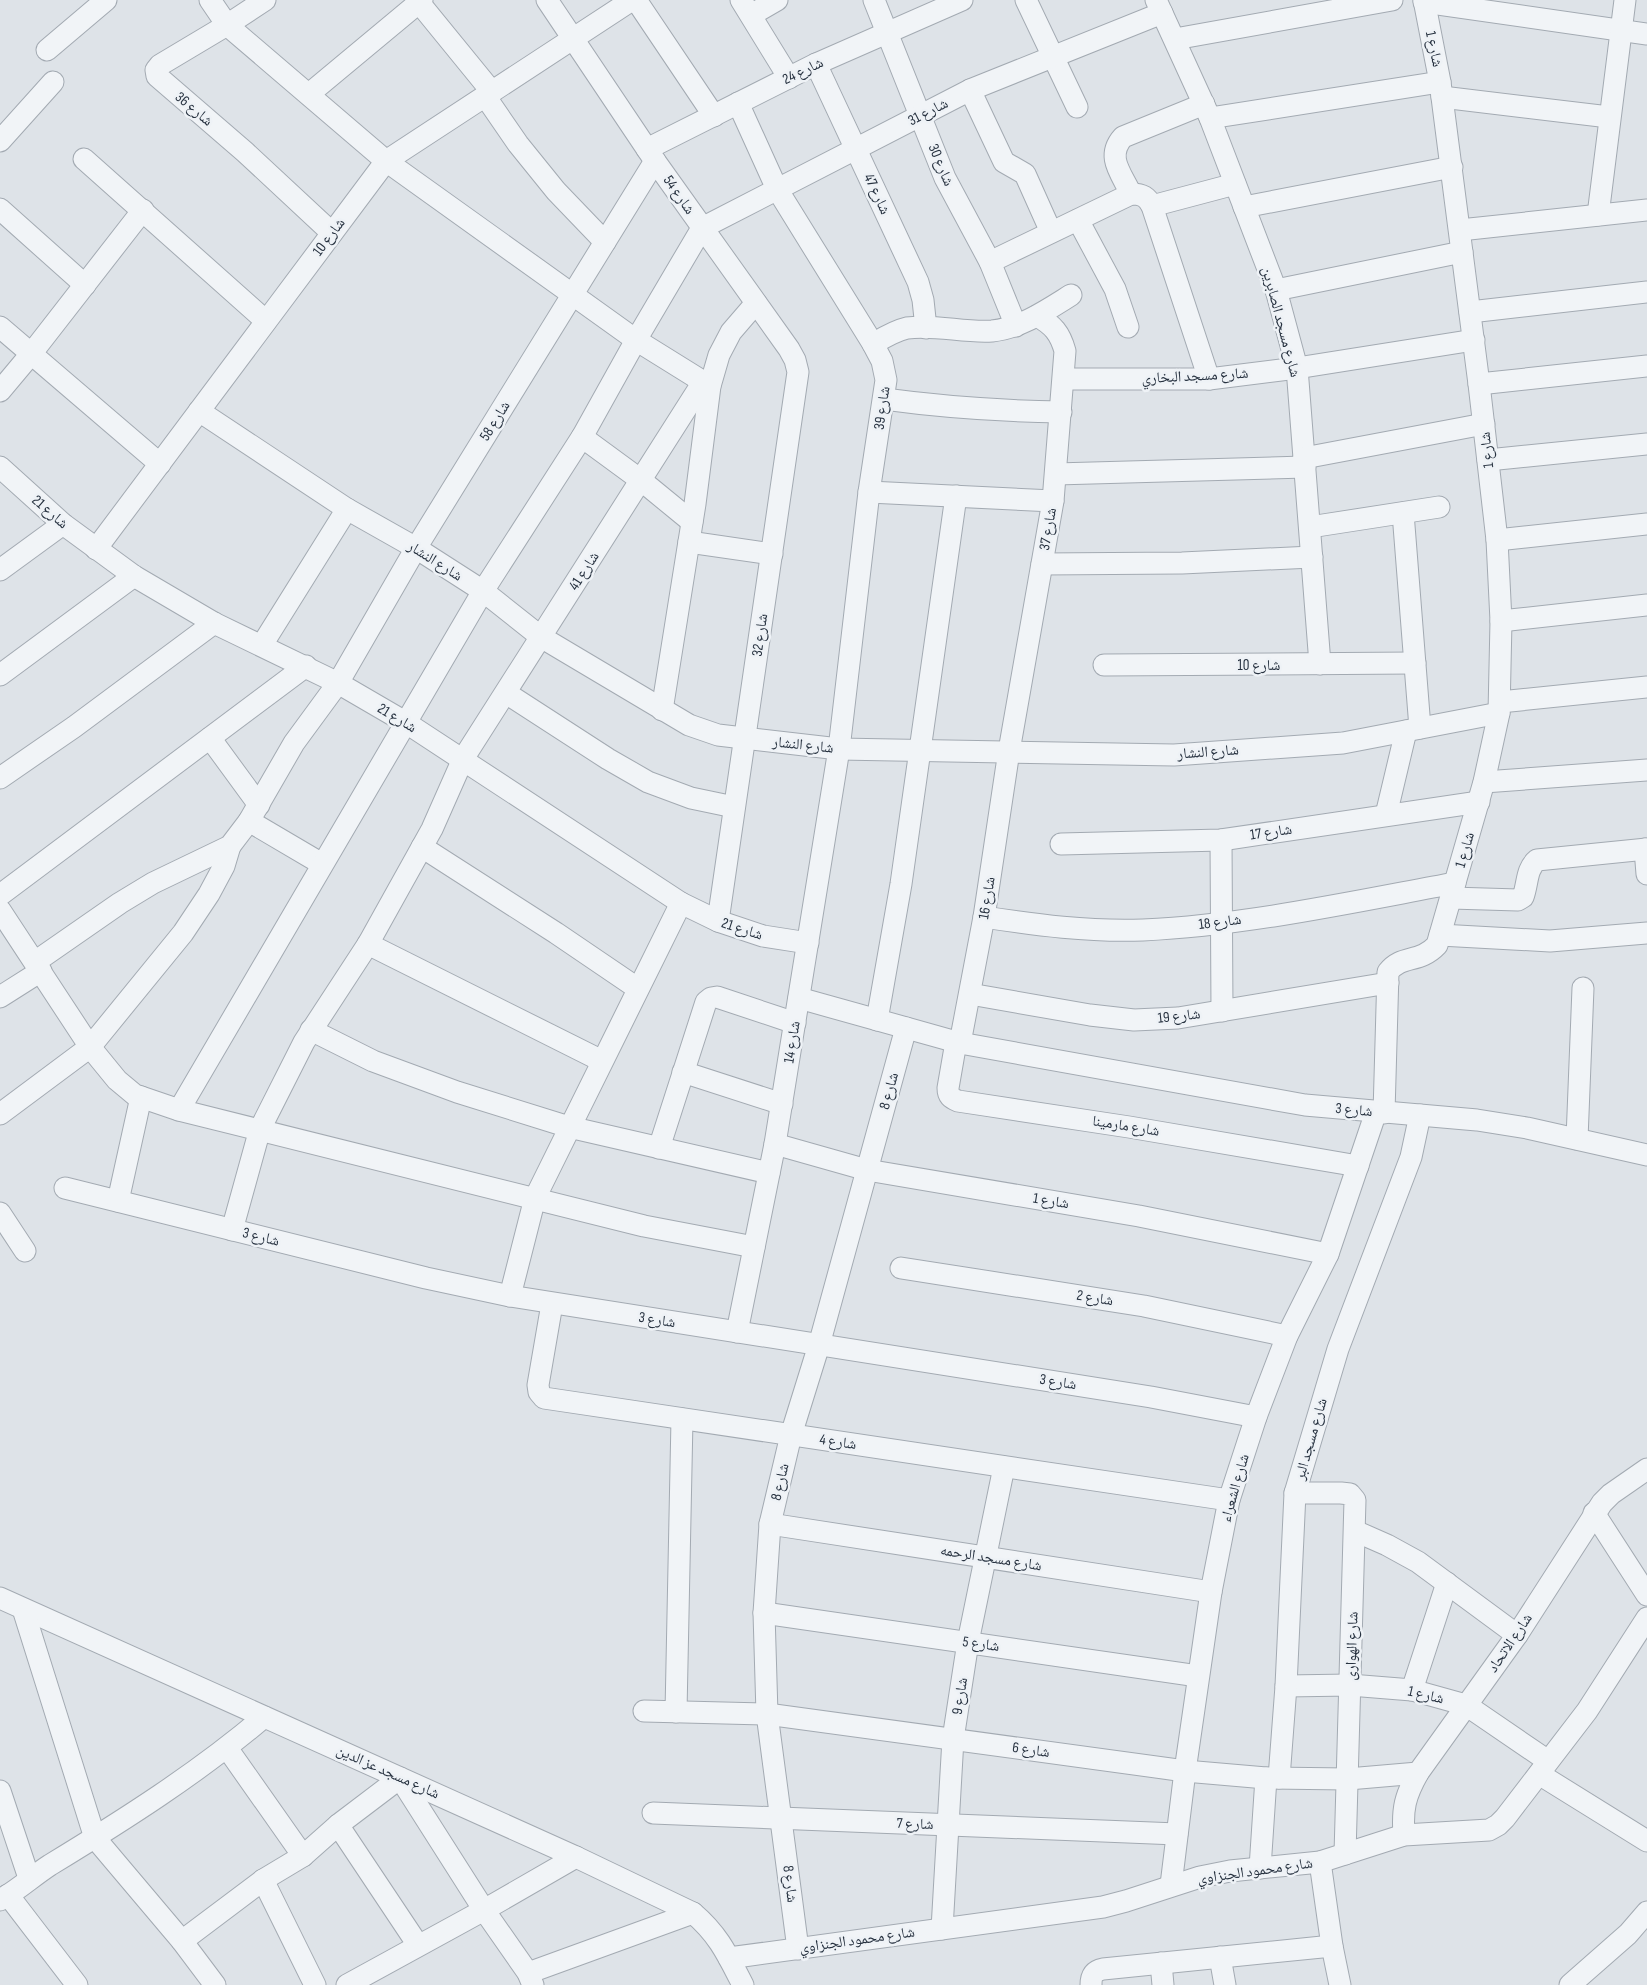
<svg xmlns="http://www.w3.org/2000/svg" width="1647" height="1985" viewBox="0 0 1647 1985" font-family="'Sofia Sans Condensed','Noto Naskh Arabic',sans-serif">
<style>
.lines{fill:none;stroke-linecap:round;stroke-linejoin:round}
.street-casing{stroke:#a3aab2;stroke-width:23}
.street{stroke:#f1f4f7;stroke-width:21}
.labels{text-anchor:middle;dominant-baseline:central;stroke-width:5;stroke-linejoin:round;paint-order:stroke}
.street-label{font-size:15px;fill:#273240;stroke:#eef2f6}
</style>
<rect width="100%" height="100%" fill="#dee3e8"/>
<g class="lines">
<defs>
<g id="street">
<path d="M210,0L227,25L386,161L636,340L710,386"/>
<path d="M265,0L227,25L160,65L156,70L157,76L245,152L332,233"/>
<path d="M417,0L492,92"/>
<path d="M547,0L655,161L789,349L795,360L798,372L718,921"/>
<path d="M636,0L714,116"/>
<path d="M741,0L789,78"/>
<path d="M874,0L945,178L990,262L1016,326"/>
<path d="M1026,0L1077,107"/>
<path d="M1156,0L1210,118L1276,290L1297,368L1320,664"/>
<path d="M1424,2L1647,34"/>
<path d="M751,15L777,0"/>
<path d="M1175,39L1392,0"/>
<path d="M47,50L106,0"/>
<path d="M816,64L918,282L923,300L926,328"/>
<path d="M970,90L1004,162L1025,174L1051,232"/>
<path d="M309,94L422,0"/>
<path d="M485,96L518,144L556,191L605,242"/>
<path d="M1442,97L1609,117"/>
<path d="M1210,118L1440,82"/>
<path d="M0,141L53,82"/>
<path d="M647,149L816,64L962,0"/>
<path d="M84,159L266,321"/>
<path d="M1131,194C1122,174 1105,157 1123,137L1204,104"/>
<path d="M1152,206L1235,184"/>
<path d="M1244,207L1452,167"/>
<path d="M0,209L85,285"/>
<path d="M1598,215L1625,0"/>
<path d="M1078,220L1115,289L1128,327"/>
<path d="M1460,230L1647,210"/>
<path d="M990,262L1131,194C1143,194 1147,197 1152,206L1209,379"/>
<path d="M1276,290L1462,252"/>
<path d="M1470,312L1647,292"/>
<path d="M0,327L160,464"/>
<path d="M873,344C883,338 894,331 907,328C935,324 964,333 992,331C1021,328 1047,310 1071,295"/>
<path d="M1064,379H1209L1297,368L1474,340"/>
<path d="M1479,384L1647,366"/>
<path d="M0,391L31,354L143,210"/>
<path d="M884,399C943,407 1001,411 1061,412"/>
<path d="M199,411L347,509L416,548L483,591L541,637L689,725L718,735L839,749L1174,755L1343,743L1499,713"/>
<path d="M582,437L642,481L692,522"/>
<path d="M1304,458L1484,424"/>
<path d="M1488,460L1647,444"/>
<path d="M0,467L63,524L134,576L214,623L338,683L405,722L681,903L718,921L763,936L808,943"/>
<path d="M1056,474L1305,467"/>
<path d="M869,492L1053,501"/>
<path d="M1403,513L1420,728"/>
<path d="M1310,527L1439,507"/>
<path d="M1497,540L1647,524"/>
<path d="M689,542L772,554"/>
<path d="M96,549L386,161L632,0"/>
<path d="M1042,564L1182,563L1312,557"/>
<path d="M0,570L63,524"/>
<path d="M1501,621L1647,605"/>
<path d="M262,645L347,509"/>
<path d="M1104,665L1415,663"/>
<path d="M0,675L134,576"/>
<path d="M506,693L608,759L648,782L691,798L734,807"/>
<path d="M1500,702L1647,687"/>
<path d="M662,710L695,504L710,386L719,355L731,332L756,303"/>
<path d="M210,738L259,805"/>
<path d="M0,778L74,727L214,623"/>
<path d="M1484,782L1647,770"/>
<path d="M1386,815L1406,731"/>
<path d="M249,821L322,864"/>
<path d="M1221,840L1222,1011"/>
<path d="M1061,844L1221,840L1479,802"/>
<path d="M422,847L556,933L637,988"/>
<path d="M1645,849L1647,874"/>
<path d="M0,895L306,666"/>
<path d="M1451,898L1518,900L1523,897C1528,884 1526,869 1537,860L1647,849"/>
<path d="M0,910L90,1047L117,1080L135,1095L179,1110L644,1226L754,1247"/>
<path d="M984,917C1036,925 1089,932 1143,930C1247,925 1352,902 1455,883"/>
<path d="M1440,935L1550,941L1647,933"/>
<path d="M368,944L602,1061"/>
<path d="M35,962L120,903L153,883L230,846L249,821L294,743L338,683L416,548L655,161"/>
<path d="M970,994L1090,1015L1134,1020L1178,1018L1388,983"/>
<path d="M0,997L41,971"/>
<path d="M799,998L960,1043L1305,1105L1477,1120L1527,1128L1647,1155"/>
<path d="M877,1020L901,884L956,496"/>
<path d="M311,1030L373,1061L457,1092L569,1127L769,1173"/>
<path d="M956,1042L948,1088C948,1096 951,1098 958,1101L1129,1127L1358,1166"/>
<path d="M960,1043L984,917L1009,751L1053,501L1065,351C1060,333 1053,325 1037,316"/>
<path d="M683,1072L782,1104"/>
<path d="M179,1110L483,591L582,437L636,340L702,228L970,90L1162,13"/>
<path d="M1384,1113L1388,972C1402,954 1419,964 1437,945L1484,782L1499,713L1501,621L1497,540L1479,384L1440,82L1424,0"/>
<path d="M0,1114L90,1047L183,933L209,894L224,866L230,846"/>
<path d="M1577,1139L1583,988"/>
<path d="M775,1144L867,1170L1139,1216L1328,1254"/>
<path d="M659,1148L706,1002L711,998L717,997L795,1023"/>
<path d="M65,1188L426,1278L510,1296L1151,1397L1256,1417"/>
<path d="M118,1201L141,1097"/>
<path d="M0,1213L25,1251"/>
<path d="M232,1230L260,1129L304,1042L368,944L432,829L463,759L703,382"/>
<path d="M901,1268L1144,1306L1287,1336"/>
<path d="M510,1296L535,1198L681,903"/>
<path d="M552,1304L538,1385L539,1392L544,1398L1229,1500"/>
<path d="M737,1332L775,1144L839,749L869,492L886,380L882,361L873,344L777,189L738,103"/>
<path d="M1295,1493H1341L1350,1494L1355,1500L1345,1854"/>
<path d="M1594,1513L1647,1595"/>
<path d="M770,1524L1211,1592"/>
<path d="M1355,1531L1387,1545L1418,1562L1517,1635"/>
<path d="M0,1598L576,1857L693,1913C719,1935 728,1956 743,1985"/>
<path d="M23,1609L95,1838L182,1941L215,1985"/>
<path d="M764,1613L1198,1676"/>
<path d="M1286,1686L1350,1685L1412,1690L1466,1705L1548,1761"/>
<path d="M1412,1690L1447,1583"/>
<path d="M644,1711L767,1714L1185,1771L1266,1778L1348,1779L1418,1773"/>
<path d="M676,1712L682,1419"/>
<path d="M227,1748L303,1856"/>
<path d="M1539,1774L1647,1841"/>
<path d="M1279,1778L1286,1686L1295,1493L1338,1349L1411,1157L1420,1115"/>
<path d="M0,1791L29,1878"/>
<path d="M653,1813L1177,1834"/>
<path d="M338,1825L418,1945"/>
<path d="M1404,1835C1402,1809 1405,1796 1418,1773L1517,1635L1602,1503L1611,1494L1647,1469"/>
<path d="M1320,1862L1332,1946L1340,1985"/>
<path d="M1260,1868L1266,1778"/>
<path d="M263,1880L315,1985"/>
<path d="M1171,1885L1185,1771L1211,1592L1229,1500L1256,1417L1287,1336L1328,1254L1376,1112"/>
<path d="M8,1895L77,1985"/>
<path d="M0,1900C18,1890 33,1876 50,1865C124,1820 198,1773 264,1717"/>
<path d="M942,1929L953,1739L968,1642L1004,1467"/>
<path d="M182,1941L263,1880L303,1856L338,1825L400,1778L484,1910L528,1973L533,1985"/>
<path d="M798,1949L767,1714L764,1613L770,1524L791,1435L819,1345L906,1028"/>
<path d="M1220,1957L1225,1985"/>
<path d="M729,1958L1103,1907L1126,1901L1200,1877L1230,1871L1320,1862L1404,1835L1489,1830L1498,1825L1505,1818L1587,1711L1647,1618"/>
<path d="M1161,1963L1163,1985"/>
<path d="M528,1973L693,1913"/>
<path d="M347,1985L484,1910L576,1857"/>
<path d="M1091,1985C1091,1976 1093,1971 1103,1969L1332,1946"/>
<path d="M1570,1985L1628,1934L1647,1912"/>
</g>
</defs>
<use href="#street" class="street-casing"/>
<use href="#street" class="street"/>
</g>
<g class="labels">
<g class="street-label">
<text transform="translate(1434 49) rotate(78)">شارع 1</text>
<text transform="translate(803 71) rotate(-26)">شارع 24</text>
<text transform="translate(194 109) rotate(40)">شارع 36</text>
<text transform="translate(928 112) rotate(-27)">شارع 31</text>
<text transform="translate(941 165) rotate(67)">شارع 30</text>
<text transform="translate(877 194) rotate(65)">شارع 47</text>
<text transform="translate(679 195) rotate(55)">شارع 54</text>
<text transform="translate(329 237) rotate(-53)">شارع 10</text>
<text transform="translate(1281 322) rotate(75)">شارع مسجد الصابرين</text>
<text transform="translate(1195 376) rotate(-3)">شارع مسجد البخاري</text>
<text transform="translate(882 408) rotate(-82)">شارع 39</text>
<text transform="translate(495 421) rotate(-58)">شارع 58</text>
<text transform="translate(1487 450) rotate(-96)">شارع 1</text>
<text transform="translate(50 512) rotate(41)">شارع 21</text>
<text transform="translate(1048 529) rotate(-80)">شارع 37</text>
<text transform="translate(435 561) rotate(32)">شارع النشار</text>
<text transform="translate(584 571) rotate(-57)">شارع 41</text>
<text transform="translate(760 635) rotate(-82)">شارع 32</text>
<text x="1259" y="665">شارع 10</text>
<text transform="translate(397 718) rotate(31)">شارع 21</text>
<text transform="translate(803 745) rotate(6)">شارع النشار</text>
<text transform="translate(1208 752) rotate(-4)">شارع النشار</text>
<text transform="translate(1271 832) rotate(-8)">شارع 17</text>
<text transform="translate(1465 850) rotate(-74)">شارع 1</text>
<text transform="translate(987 898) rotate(-81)">شارع 16</text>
<text transform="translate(1220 922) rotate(-7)">شارع 18</text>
<text transform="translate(742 929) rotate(18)">شارع 21</text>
<text transform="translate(1179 1016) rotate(-6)">شارع 19</text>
<text transform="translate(792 1042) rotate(-81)">شارع 14</text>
<text transform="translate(889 1091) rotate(-75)">شارع 8</text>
<text transform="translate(1354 1110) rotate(5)">شارع 3</text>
<text transform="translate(1126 1126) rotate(9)">شارع مارمينا</text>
<text transform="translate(1051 1201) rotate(9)">شارع 1</text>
<text transform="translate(261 1237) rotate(14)">شارع 3</text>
<text transform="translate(1095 1298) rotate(9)">شارع 2</text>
<text transform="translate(657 1320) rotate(9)">شارع 3</text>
<text transform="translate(1058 1382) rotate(9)">شارع 3</text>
<text transform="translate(1311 1439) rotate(-74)">شارع مسجد البر</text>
<text transform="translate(838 1442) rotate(8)">شارع 4</text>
<text transform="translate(780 1482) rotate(-77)">شارع 8</text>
<text transform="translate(1235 1488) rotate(-74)">شارع الشعراء</text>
<text transform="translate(991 1558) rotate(9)">شارع مسجد الرحمه</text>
<text transform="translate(1510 1643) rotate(-56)">شارع الاتحاد</text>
<text transform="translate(981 1644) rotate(8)">شارع 5</text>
<text transform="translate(1352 1646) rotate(-88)">شارع الهوارى</text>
<text transform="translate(1426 1695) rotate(13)">شارع 1</text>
<text transform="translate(960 1696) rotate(-81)">شارع 9</text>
<text transform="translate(1031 1750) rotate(8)">شارع 6</text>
<text transform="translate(388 1772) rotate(24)">شارع مسجد عز الدين</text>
<text transform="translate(915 1824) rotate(2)">شارع 7</text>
<text transform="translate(1255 1871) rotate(-8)">شارع محمود الجنزاوي</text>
<text transform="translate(790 1884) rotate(83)">شارع 8</text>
<text transform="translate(857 1940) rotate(-8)">شارع محمود الجنزاوي</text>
</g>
</g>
</svg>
